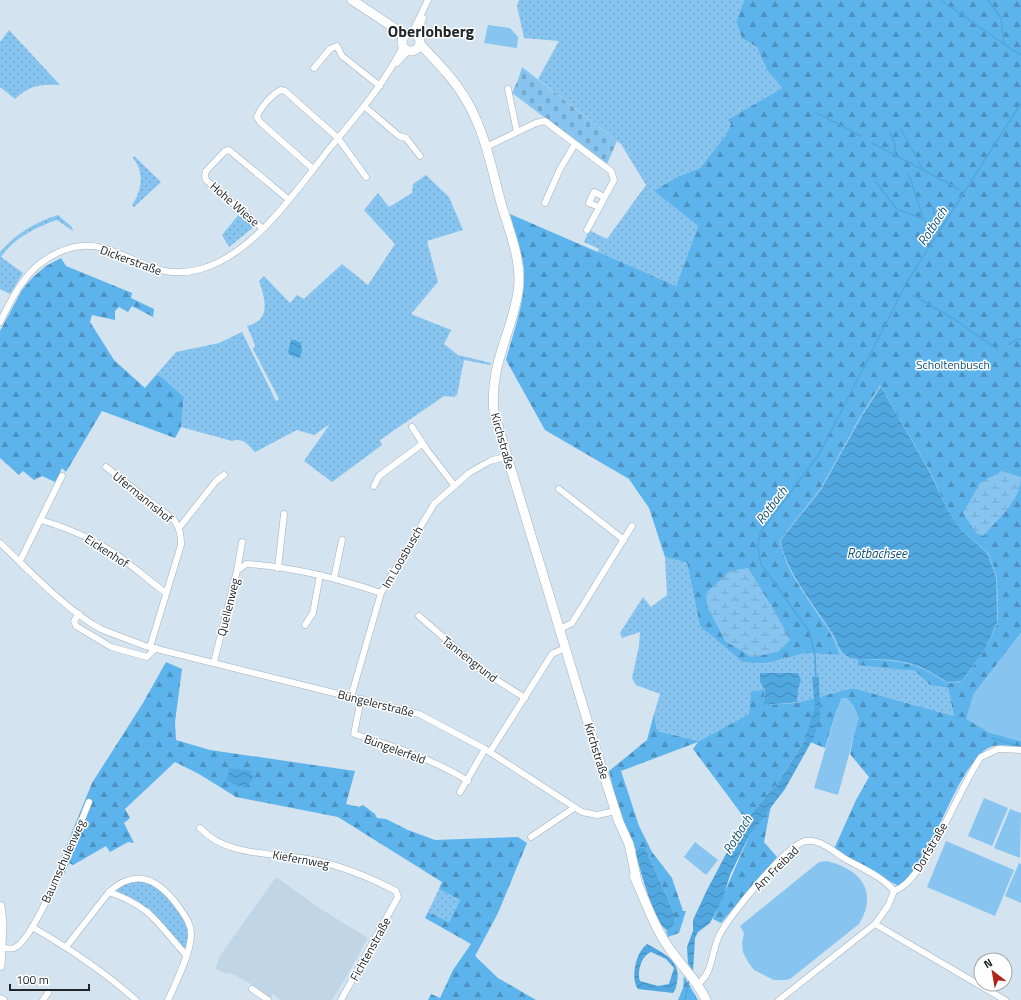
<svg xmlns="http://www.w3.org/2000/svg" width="1021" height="1000" viewBox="0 0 1021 1000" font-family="'Titillium Web',sans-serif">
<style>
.built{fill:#c0d6e7}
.green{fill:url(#green-dots)}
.forest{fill:url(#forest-firs)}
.wetland{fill:url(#wetland-marsh)}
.cemetery{fill:url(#cemetery-stones)}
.pitch{fill:#87c4ef}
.water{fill:url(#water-waves);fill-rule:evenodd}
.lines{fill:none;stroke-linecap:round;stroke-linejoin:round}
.stream{stroke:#51a7df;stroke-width:1.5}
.street-casing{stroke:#a1b1bc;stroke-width:7}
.secondary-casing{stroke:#a1b1bc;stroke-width:10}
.street{stroke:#fff;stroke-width:6}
.secondary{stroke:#fff;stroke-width:9}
.labels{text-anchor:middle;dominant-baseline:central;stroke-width:3;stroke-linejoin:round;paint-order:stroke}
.street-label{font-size:12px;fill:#20262a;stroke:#fff}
.park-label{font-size:12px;fill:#0a4f74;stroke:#fff}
.water-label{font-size:13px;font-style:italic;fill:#115378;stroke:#fff}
.district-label{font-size:16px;font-weight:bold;fill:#20262a;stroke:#fff}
</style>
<defs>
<pattern id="green-dots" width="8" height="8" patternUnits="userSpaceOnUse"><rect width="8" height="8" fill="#87c4ef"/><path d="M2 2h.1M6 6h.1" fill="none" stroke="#74a8cd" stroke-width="1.8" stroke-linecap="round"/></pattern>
<pattern id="forest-firs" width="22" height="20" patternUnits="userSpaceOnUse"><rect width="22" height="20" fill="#5db3eb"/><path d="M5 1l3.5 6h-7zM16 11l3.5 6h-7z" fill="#4c91bf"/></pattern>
<pattern id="wetland-marsh" width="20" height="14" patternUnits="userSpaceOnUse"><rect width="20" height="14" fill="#87c4ef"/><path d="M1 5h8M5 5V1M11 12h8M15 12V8" fill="none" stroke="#74a8cd"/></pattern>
<pattern id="cemetery-stones" width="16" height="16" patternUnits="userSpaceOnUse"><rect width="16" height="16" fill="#87c4ef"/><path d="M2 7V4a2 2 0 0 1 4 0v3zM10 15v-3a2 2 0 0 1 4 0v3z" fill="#74a8cd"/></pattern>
<pattern id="water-waves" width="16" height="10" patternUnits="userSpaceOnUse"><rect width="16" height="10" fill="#51a7df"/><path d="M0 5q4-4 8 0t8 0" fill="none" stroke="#4388b5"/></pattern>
</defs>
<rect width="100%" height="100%" fill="#d3e3ef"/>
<path class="built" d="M276,877L321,909L368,938L348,974L332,1000H281L273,994L271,998L251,984L229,972L227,974L215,969L221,954Z"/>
<g class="green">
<path d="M519,0H744L736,22L742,38L757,47L767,70L782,88L727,120L731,124L725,136L700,168L677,177L654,191L698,226L676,286L597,253L599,249L584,242L589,230L607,239L646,185L621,144L538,79L559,41L524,38L517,6Z"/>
<path d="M9,30L60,85C40,84 30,85 15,99L0,87V42Z"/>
<path d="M134,156L161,182L134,207L132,205C142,191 145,172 133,158Z"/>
<path d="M426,175L449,197L463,230L427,241L438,282L411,314L451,330L444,344L458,355L491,363L490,365L464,360L457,395L454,397L444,396L380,440L382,445L332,482L304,461L330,424L314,435L297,430L255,452C248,445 243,437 232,441L181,427L184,397L162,377L156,375L176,352L219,343L242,332L276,401L279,399L253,349L255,345L247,326C272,320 265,299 259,281L264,276L290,303L297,295L304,299L342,264L368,285L395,244L364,210L378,193L389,207L412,193L413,184Z"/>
<path d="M240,213L255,226L229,247L222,235Z"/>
<path d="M58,215L72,227L73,231L57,220C36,227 14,238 1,257L23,273L10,294L0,289V252L2,250C17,233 36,222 58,215Z"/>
<path d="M880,385L931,473L948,511L962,531L988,553L997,577L998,622L985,649L962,682L947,683C914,660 897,661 858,659V664L915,671L930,685L948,688L954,716L853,688L796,703L764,705V690L751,691L749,714L699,741L657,731L654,714L660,694L636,685L632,678L639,646L640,632L622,638L620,633L643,597L651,607L667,595L665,557L687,563L700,626L767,663L806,653L840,655C829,626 808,601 794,574C787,562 781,553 780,540L820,489L860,417Z"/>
<path d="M139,880C161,883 201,926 185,948L180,946L181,944L175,937H173L149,908H146L115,890L125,884Z"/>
<path d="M439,889L460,900L449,922L428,912Z"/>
</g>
<g class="forest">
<path d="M744,0H1021V633L973,695L988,732L1021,741V747C1011,746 997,743 988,748C965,761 943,820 930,844C921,860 911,874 900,887L834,849L856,800L869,777L850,754L854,736L842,698L836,712L825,748L805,740L779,781L746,820L693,749L698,742L621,771L639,826L652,852L672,878L683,911H686L679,933L668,937L666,931H668L674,913L645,848L641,847L636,850L619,811L609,771L647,740L654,714L657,731L699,741L749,714L751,691L764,690L765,705L796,703L853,688L954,716L948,688L930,685L915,671L858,665V659C897,661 914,660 947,683L962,682L985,649L998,622L997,577L988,553L962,531L948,511L931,473L880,385L860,417L820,489L780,540C784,571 814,605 830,633C834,640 837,648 840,655L806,653L767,663L743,662L700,626L687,563L665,557L649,508L629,479L545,430L506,360C514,330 526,300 524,269C522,251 515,232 510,214L676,286L698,226L654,191L677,177L700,168L725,136L731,124L727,120L782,88L767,70L757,47L742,38L736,22Z"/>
<path d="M61,258L66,266L132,293L131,298L154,309L153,317L132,306L128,312L119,307L115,311V320L92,315L90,322L114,360L145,388L156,375L162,377L184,397L181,427L175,438L102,411L66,472L62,468L55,482L42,476L34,480L23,471L19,475L0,458V331L22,290L33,277L46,266Z"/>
<path d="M166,662L182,669L175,722L176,740L210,750L355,771L346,804L359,807L363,805L375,814L377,818L386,819L408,830L435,840L518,837L527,843L498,913L475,956L498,978L536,1000H428L431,994L440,998L453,970L471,944L425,918L428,912L449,922L460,900L439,889L442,882L338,817L236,797L199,774L175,762L125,809L130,818L124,823L134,843L128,842L110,852L106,846L73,865L69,863L61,880L54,876L92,783L143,703Z"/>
<path d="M771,805L764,842L777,857L721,923L713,919L749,836Z"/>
<path d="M684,976L698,1000H678L683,988Z"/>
</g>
<g class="wetland">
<path d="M1002,471L1021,477C1021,502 997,518 984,536L976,533L963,513L980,483Z"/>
<path d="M748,568L774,610L790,640L778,652L752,657L725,641L707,606L706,593L730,571Z"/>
</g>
<path class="cemetery" d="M522,67L617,141L607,164L512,93L518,80Z"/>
<g class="pitch">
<path d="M488,25L510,28L518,37L517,48L484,43Z"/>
<path d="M1021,633V741L988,732L966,719L973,695Z"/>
<path d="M842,698H847L854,706L859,718L838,795L814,788L836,712Z"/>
<path d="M984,798L1008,808L992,846L968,836Z"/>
<path d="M1010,809L1021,813L1020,858L994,848Z"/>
<path d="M946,841L1014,870L995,916L927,887Z"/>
<path d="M695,842L718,860L706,875L684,857Z"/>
<path d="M827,861C860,869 879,891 859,924L790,979L784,980H774L754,970L748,962L743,952L742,943L744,933L740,926L819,862Z"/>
<path d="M1019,863L1021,864V903L1005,896Z"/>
</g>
<g class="water">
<path d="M291,340H295L301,343L302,350L300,358L290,355L288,352Z"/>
<path d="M881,387L930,473L948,511L962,531L987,553L996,577L997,622L985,649L962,681L947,682C924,666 908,660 879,659C871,659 860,660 852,658C840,655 838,642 832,632C815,606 785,572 781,540L821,490L861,418Z"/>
<path d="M760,673H798L801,680L798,689L797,702L764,705L765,690L760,682Z"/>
<path d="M812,677H819L820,717L814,737L785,789L749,836L730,875L723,898L710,923L698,932L695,938L693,971L688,963L687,947L693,931V920L707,890L735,837L746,820L779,781L805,740L815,707Z"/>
<path d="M230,768L251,771L253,778L248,786H237L226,780Z"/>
<path d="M641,847L645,848L674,913V923L668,931C654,924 641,871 636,855V850Z"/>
<path d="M647,944C663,953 682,961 677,982C676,986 676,990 673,993L638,989C630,978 636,952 647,944ZM651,952L666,959L674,968L669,984L658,986L640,981C637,972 641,956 651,952Z"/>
</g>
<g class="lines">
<g class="stream">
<path d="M988,0L1001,18L1004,44L1021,55"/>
<path d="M942,1L1004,44"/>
<path d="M817,113L861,136"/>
<path d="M901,129L922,168"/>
<path d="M890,132L895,144V154"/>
<path d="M872,143L959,189"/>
<path d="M908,172L923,218"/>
<path d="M875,181L897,209L923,219L931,227"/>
<path d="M923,234L935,221L933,207"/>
<path d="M914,296L954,319L998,350"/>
<path d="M1008,345L1017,339H1021"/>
<path d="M816,679L815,656L810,633L761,564L758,548L760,533L820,453L907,282L1021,103"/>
<path d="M992,738L1014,745"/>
<path d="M685,1000L689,980"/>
</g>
<defs>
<g id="street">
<path d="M412,33L428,0"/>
<path d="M418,35L423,18"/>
<path d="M397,63L408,51"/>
<path d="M314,68L330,49L337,46L342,56L380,86"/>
<path d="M508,89L517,132"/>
<path d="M365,107L399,136L406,138L420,156"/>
<path d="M486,147L536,123L545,121L611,171L614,180L587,230"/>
<path d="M313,169L260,122L257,117C260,108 272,94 281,90L285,91L338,138L366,177"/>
<path d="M545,203L560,169L575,144"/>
<path d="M599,207L589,203L594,192L604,197"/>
<path d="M262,228L206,180L205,176L206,171L225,151L229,150L288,199"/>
<path d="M0,322C7,309 13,295 22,283C39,258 73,239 103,248C139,258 160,281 201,269C254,254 296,191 329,149C357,115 382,87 403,47"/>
<path d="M412,427L427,450L454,485"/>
<path d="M106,467L174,520C180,529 181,535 181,545L150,647"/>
<path d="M374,486L379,476L422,444"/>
<path d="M559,489L624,540"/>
<path d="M41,520C67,528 92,538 114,553C132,565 148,580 166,593"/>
<path d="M179,528L216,481L224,475"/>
<path d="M0,543C29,570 67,611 101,629C115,635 130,640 145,646L419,714L485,749L582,812L597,815L616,811"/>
<path d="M20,561L62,476"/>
<path d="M278,568L284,514"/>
<path d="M237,571L242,542"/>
<path d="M334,578L342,540"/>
<path d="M79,614L74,621L76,626L111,647L147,657L156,648"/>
<path d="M419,616L481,670L525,698"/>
<path d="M305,625L313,613L320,575"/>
<path d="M560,629L572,623L632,526"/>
<path d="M214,662L237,571L246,564C292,567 337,578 381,593"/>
<path d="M351,697L381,593L434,504L469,473L490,461L507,456"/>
<path d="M361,699L354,734C393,746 433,759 468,781"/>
<path d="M490,752L552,654L565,648"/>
<path d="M460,792L485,749"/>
<path d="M200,828C227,858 276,852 313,860C342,866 369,877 396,891L398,897L341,1000"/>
<path d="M531,837L574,808"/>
<path d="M109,892C152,907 157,923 186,955"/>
<path d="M875,924L1005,1000"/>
<path d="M32,927C69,948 103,971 136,1000"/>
<path d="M66,947L109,892C137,867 159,880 178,906C184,915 192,924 191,936C190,954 176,983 168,1000"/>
<path d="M2,948C6,948 11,949 14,948C35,941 79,826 89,802"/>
<path d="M698,984C713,973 711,953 719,936C728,917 787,844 806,841C820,839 833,851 844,858C861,868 882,876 894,891"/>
<path d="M252,989L268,1000"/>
<path d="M0,998L4,1000"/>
<path d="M43,1000L48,993"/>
<path d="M779,1000L875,924L888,906L894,891C925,882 960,785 981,757L998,749L1021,750"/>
</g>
<g id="secondary">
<path d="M352,0L405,35"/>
<circle cx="411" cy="42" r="9"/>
<path d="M420,44C438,63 455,80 468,103C485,133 492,170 501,203C509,231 523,262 518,292C511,336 489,365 494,413L605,779L619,822L629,844L637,881"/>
<path d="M634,876C645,899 652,923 667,945C679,964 697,979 706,1000"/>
<path d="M0,906L2,925L0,966"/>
</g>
</defs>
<use href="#street" class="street-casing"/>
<use href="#secondary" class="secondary-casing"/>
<use href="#street" class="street"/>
<use href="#secondary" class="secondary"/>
</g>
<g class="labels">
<g class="street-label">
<text transform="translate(235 204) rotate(41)">Hohe Wiese</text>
<text transform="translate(131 260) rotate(20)">Dickerstraße</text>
<text transform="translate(503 441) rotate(74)">Kirchstraße</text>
<text transform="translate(143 497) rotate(39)">Ufermannshof</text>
<text transform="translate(107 551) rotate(33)">Eickenhof</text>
<text transform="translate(402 557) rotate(-60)">Im Loosbusch</text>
<text transform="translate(228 607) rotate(-76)">Quellenweg</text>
<text transform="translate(470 659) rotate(38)">Tannengrund</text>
<text transform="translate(376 703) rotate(14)">Büngelerstraße</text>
<text transform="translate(395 749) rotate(20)">Büngelerfeld</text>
<text transform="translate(597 751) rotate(73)">Kirchstraße</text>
<text transform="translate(930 847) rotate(-60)">Dorfstraße</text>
<text transform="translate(301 859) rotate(10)">Kiefernweg</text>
<text transform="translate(63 861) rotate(-66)">Baumschulenweg</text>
<text transform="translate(776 868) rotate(-45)">Am Freibad</text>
<text transform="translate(370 949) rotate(-61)">Fichtenstraße</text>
</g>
<g class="park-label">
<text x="953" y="364">Scholtenbusch</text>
</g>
<g class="water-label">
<text transform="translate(932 226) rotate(-57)">Rotbach</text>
<text transform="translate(771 505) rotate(-53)">Rotbach</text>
<text x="877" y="553">Rotbachsee</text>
<text transform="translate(737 834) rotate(-58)">Rotbach</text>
</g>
<g class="district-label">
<text x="431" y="31">Oberlohberg</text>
</g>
</g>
<g transform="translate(993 972) rotate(329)"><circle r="19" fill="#ffffff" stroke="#a6a8aa"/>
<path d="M0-3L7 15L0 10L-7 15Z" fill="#b22417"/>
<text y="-6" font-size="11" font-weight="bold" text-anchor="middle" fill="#20262a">N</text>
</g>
<path d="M10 984v6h79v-6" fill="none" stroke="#20262a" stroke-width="2"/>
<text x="16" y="984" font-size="12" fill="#20262a" stroke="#ffffff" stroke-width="3" paint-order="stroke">100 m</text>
</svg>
